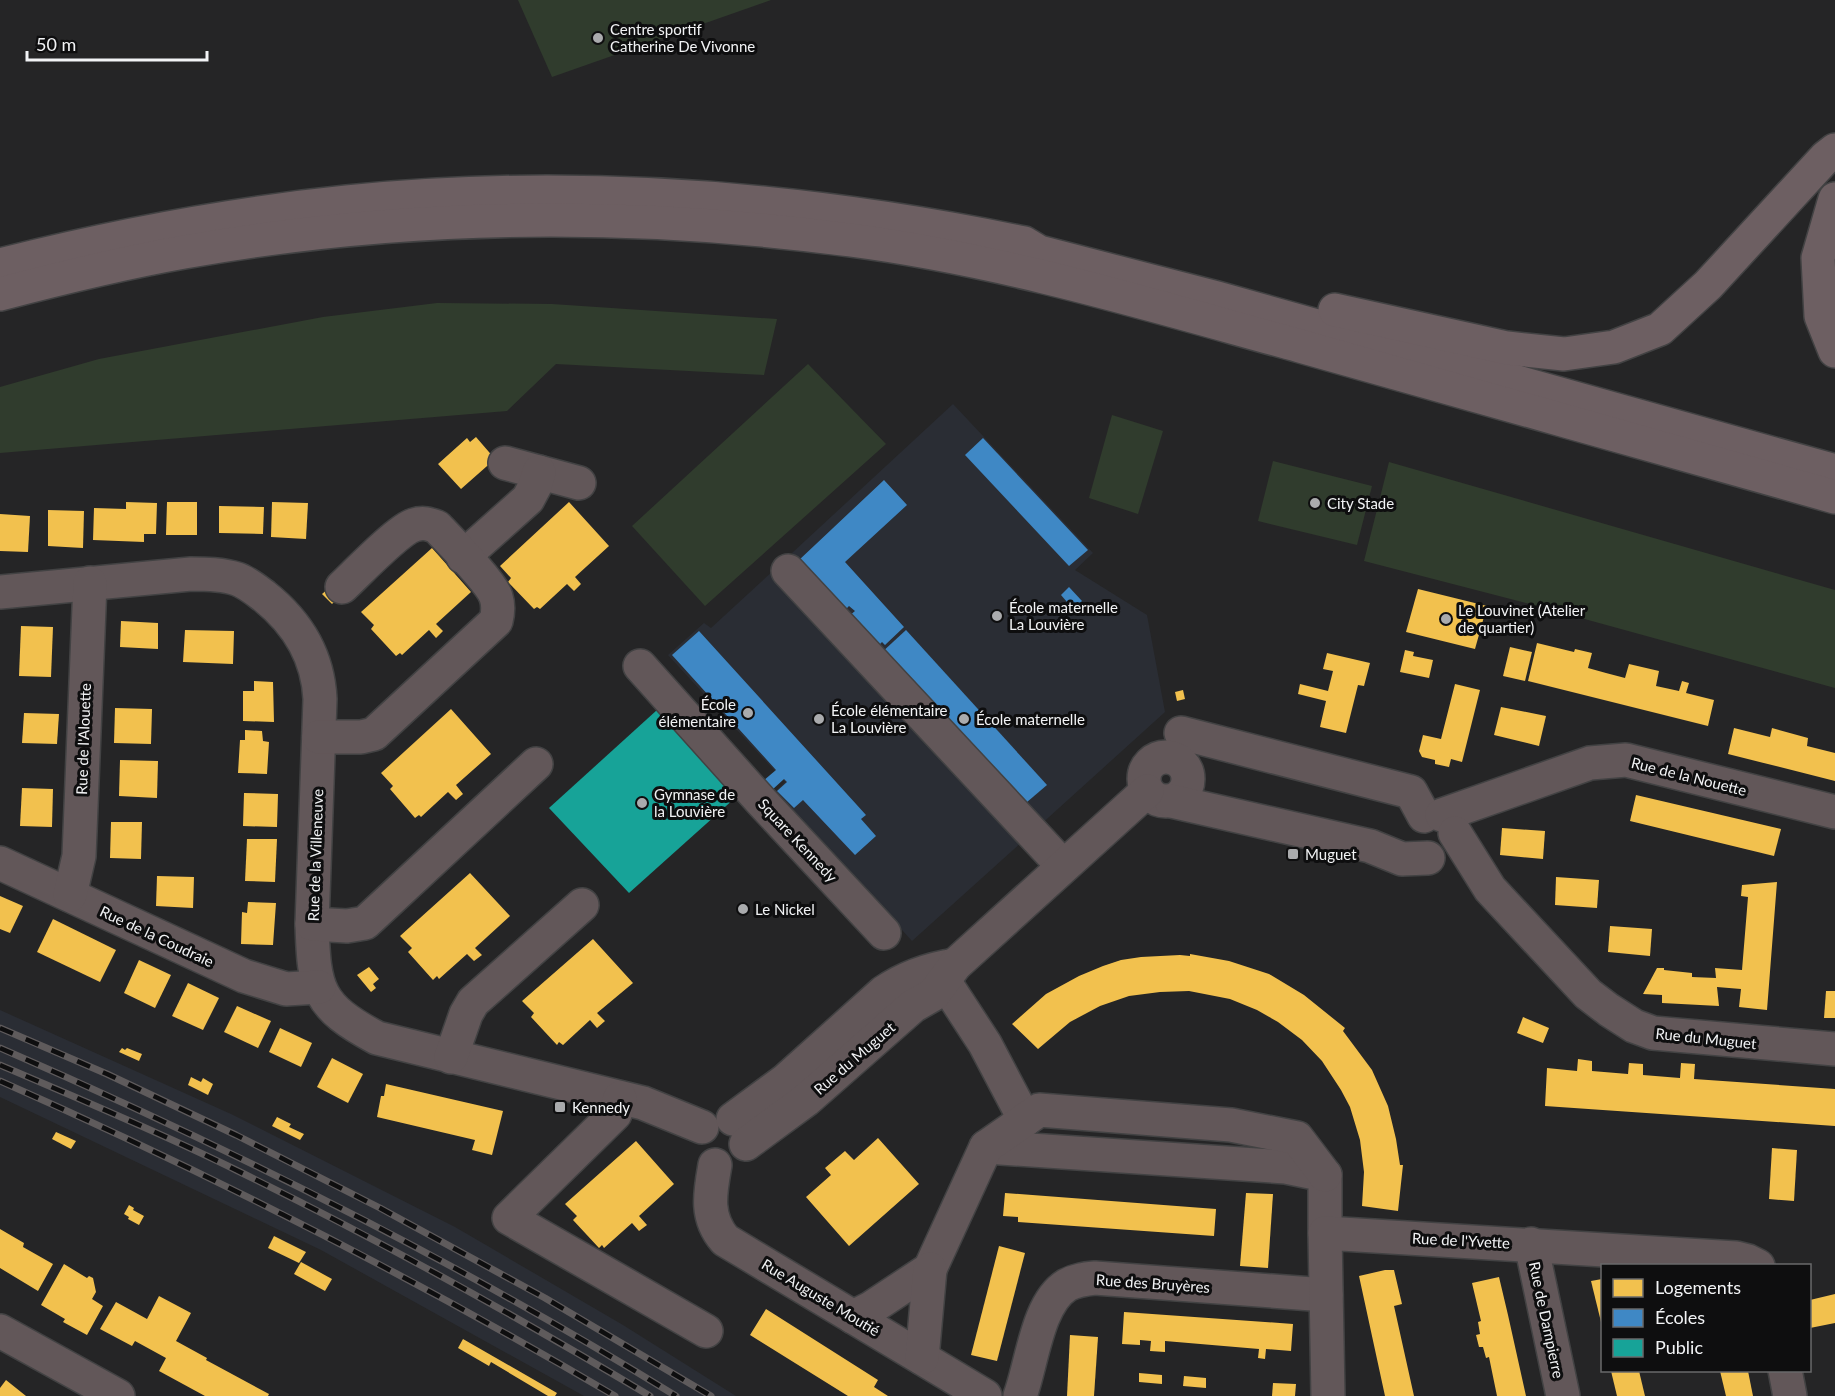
<svg xmlns="http://www.w3.org/2000/svg" width="1835" height="1396" viewBox="0 0 1835 1396" font-family="Lato,sans-serif">
<style>
.built{fill:#2a2d34}
.green{fill:#303c2d}
.homes{fill:#f2c14e}
.schools{fill:#3f88c5}
.public{fill:#17a398}
.lines{fill:none;stroke-linecap:round;stroke-linejoin:round}
.minor-casing{stroke:#424243;stroke-width:36}
.major-casing{stroke:#424243;stroke-width:36}
.minor{stroke:#625759;stroke-width:33}
.major{stroke:#6d5f62;stroke-width:33}
.rail-casing{stroke:#5f5b5c;stroke-width:7}
.rail{stroke:#0e0e0f;stroke-width:4.5;stroke-dasharray:14;stroke-linecap:butt}
.poi-dot{fill:#aaabad;stroke:#0e0e0f;stroke-width:2}
.labels{text-anchor:middle;dominant-baseline:central;stroke-width:6;stroke-linejoin:round;paint-order:stroke}
.poi-label{font-size:15px;fill:#f2f3f5;stroke:#0e0e0f;text-anchor:start}
.street-label{font-size:15px;fill:#f2f3f5;stroke:#0e0e0f}
</style>
<rect width="100%" height="100%" fill="#252526"/>
<g class="built">
<path d="M953,404L1093,553L1075,570L1147,615L1165,712L1038,827L792,553Z"/>
<path d="M774,570L1024,840L912,941L776,791L785,782L668,655L704,623L711,628Z"/>
<path d="M0,1010L231,1114L455,1227L623,1325L736,1396H584L321,1250L0,1097Z"/>
</g>
<g class="green">
<path d="M518,0H771L552,77Z"/>
<path d="M437,303L552,304L777,319L764,375L556,364L507,411L0,453V387L99,359L323,317Z"/>
<path d="M808,364L886,444L705,606L632,526Z"/>
<path d="M1112,415L1163,431L1138,514L1089,498Z"/>
<path d="M1273,461L1372,486L1357,545L1258,521Z"/>
<path d="M1389,462L1835,590V688L1530,604L1364,561Z"/>
</g>
<g class="homes">
<path d="M476,437L495,459L461,489L438,464L467,438L470,442Z"/>
<path d="M126,502L157,503L156,534H144V542L93,540L94,508L126,509Z"/>
<path d="M167,502H197V535H166Z"/>
<path d="M272,502L308,503L306,539L271,537Z"/>
<path d="M569,502L609,546L575,577L581,584L574,591L567,584L540,609L537,607L534,609L508,582L511,578L500,566Z"/>
<path d="M219,506L264,507L263,534L219,533Z"/>
<path d="M48,510L84,511L83,548L48,546Z"/>
<path d="M0,514L30,516L28,552L0,551Z"/>
<path d="M432,548L471,592L436,624L443,631L436,638L429,630L402,655L400,653L396,656L371,629L374,625L361,612Z"/>
<path d="M329,588L338,598L332,604L322,594Z"/>
<path d="M1418,589L1487,606L1475,649L1406,632Z"/>
<path d="M121,621L158,623V649L120,647Z"/>
<path d="M21,626L53,627L51,677L19,676Z"/>
<path d="M185,630L234,631L233,664L183,662Z"/>
<path d="M1537,643L1574,652L1575,649L1592,653L1588,668L1606,673L1625,678L1629,664L1659,671L1656,686L1679,691L1682,681L1689,683L1686,693L1714,700L1708,726L1528,681Z"/>
<path d="M1510,647L1532,652L1525,681L1503,676Z"/>
<path d="M1405,650L1414,652L1413,656L1433,660L1429,678L1400,672Z"/>
<path d="M1327,653L1370,663L1364,686L1358,685L1346,733L1320,727L1326,701L1298,694L1300,684L1328,691L1333,671L1323,669Z"/>
<path d="M254,681L273,682L274,722L243,721V691H254Z"/>
<path d="M1455,684L1480,690L1462,762L1451,759L1449,767L1435,764V760L1422,757L1419,751L1423,735L1441,739Z"/>
<path d="M1183,690L1185,699L1177,701L1175,692Z"/>
<path d="M1501,707L1546,716L1539,746L1494,735Z"/>
<path d="M115,708L152,709L151,744L114,743Z"/>
<path d="M451,709L491,754L456,785L463,794L456,800L448,792L421,817L419,815L415,818L390,789L393,786L381,773Z"/>
<path d="M24,713L59,714L57,744L22,743Z"/>
<path d="M1734,728L1770,737L1772,728L1808,738L1807,746L1835,753V781L1728,754Z"/>
<path d="M245,730L262,731L263,741L269,742L267,774L238,773L240,740H245Z"/>
<path d="M120,760L158,761L157,798L119,796Z"/>
<path d="M22,788L53,789L52,827L20,826Z"/>
<path d="M244,793L278,794L277,827L243,826Z"/>
<path d="M1636,795L1781,829L1774,856L1630,821Z"/>
<path d="M111,822H142L141,859L110,858Z"/>
<path d="M1502,828L1545,831L1543,859L1500,855Z"/>
<path d="M247,839H277L275,882L245,881Z"/>
<path d="M470,873L510,916L475,948L482,955L474,961L467,954L439,979L437,976L433,980L408,952L412,948L400,936Z"/>
<path d="M157,876L194,877L193,908L156,906Z"/>
<path d="M1556,877L1599,880L1597,908L1555,905Z"/>
<path d="M1777,882L1767,1010L1739,1007L1741,989L1717,987L1719,1006L1662,1003V995L1643,994L1657,968H1664V970L1692,973V977L1716,978L1715,968L1742,970L1748,897L1741,896L1742,885Z"/>
<path d="M0,896L23,906L10,933L0,929Z"/>
<path d="M248,902L276,903L273,945L241,944L242,912L247,913Z"/>
<path d="M53,919L116,950L100,982L37,952Z"/>
<path d="M1610,926L1652,929L1650,956L1608,952Z"/>
<path d="M593,939L633,983L597,1013L605,1021L597,1028L590,1020L563,1045L559,1042L557,1045L531,1017L534,1013L522,1001Z"/>
<path d="M1190,954L1229,961L1269,974L1304,995L1345,1028L1343,1031L1372,1070L1388,1106L1396,1139L1400,1165H1403L1398,1211L1362,1206L1364,1172L1360,1140L1350,1107L1341,1090L1322,1061L1302,1040L1278,1022L1257,1010L1230,999L1189,991L1160,992L1129,996L1100,1006L1070,1022L1038,1049L1012,1024L1046,994L1079,976L1103,966L1121,960L1141,957L1180,955L1190,956Z"/>
<path d="M139,960L171,975L155,1008L124,993Z"/>
<path d="M369,967L379,979L373,984L376,988L371,992L357,975Z"/>
<path d="M188,983L219,998L203,1030L172,1016Z"/>
<path d="M1826,991H1835V1018H1824Z"/>
<path d="M237,1006L271,1021L258,1048L224,1032Z"/>
<path d="M1523,1017L1549,1028L1543,1043L1517,1033Z"/>
<path d="M280,1028L312,1043L301,1067L269,1052Z"/>
<path d="M122,1048L125,1050L127,1048L142,1054L139,1061L119,1052Z"/>
<path d="M332,1058L363,1074L348,1103L317,1087Z"/>
<path d="M1578,1059L1592,1061V1071L1628,1074L1629,1063L1643,1064V1075L1680,1078L1681,1063L1695,1064L1694,1079L1835,1089V1126L1545,1106L1547,1068L1577,1071Z"/>
<path d="M191,1077L201,1082L203,1078L213,1084L208,1095L188,1085Z"/>
<path d="M386,1084L503,1111L492,1155L472,1150L475,1140L377,1117L381,1096H384Z"/>
<path d="M277,1117L291,1124L289,1127L304,1134L300,1140L272,1126Z"/>
<path d="M56,1132L76,1141L71,1149L52,1139Z"/>
<path d="M878,1138L919,1184L849,1246L806,1197L831,1175L825,1168L845,1151L854,1160Z"/>
<path d="M636,1141L674,1184L639,1216L647,1225L639,1231L632,1223L604,1248L602,1245L599,1248L573,1220L577,1216L565,1204Z"/>
<path d="M1772,1148L1797,1150L1794,1201L1769,1199Z"/>
<path d="M1005,1193L1216,1209L1214,1236L1018,1222V1217L1003,1216Z"/>
<path d="M1246,1193L1273,1194L1268,1268L1240,1266Z"/>
<path d="M129,1205L134,1208L133,1210L144,1216L139,1225L128,1219L129,1217L124,1214Z"/>
<path d="M0,1229L24,1243L23,1247L53,1264L38,1291L0,1268Z"/>
<path d="M274,1236L306,1252L299,1263L268,1248Z"/>
<path d="M999,1246L1025,1253L997,1361L971,1355Z"/>
<path d="M301,1262L332,1279L325,1291L294,1274Z"/>
<path d="M64,1264L87,1278L89,1276L93,1278L96,1292L92,1299L103,1306L87,1335L63,1322L65,1319L41,1305Z"/>
<path d="M1385,1270H1394L1402,1304L1394,1306L1414,1396H1385L1359,1276Z"/>
<path d="M1499,1277L1508,1315L1526,1396H1497L1489,1357L1486,1358L1483,1347H1479L1476,1335L1480,1334L1478,1322L1481,1321L1472,1283Z"/>
<path d="M1602,1279V1326L1591,1281Z"/>
<path d="M1835,1294V1323L1810,1328V1300Z"/>
<path d="M159,1296L191,1313L176,1341L207,1358L206,1360L269,1394L268,1396H205L159,1371L166,1358L135,1341L132,1346L100,1329L116,1302L147,1319Z"/>
<path d="M766,1309L878,1380L874,1387L888,1396H848L750,1335Z"/>
<path d="M1124,1312L1293,1324L1291,1351L1266,1349L1265,1359L1258,1358L1259,1349L1165,1341V1352L1150,1351L1151,1341L1140,1340V1345L1122,1344Z"/>
<path d="M1070,1335L1098,1337L1094,1396H1067Z"/>
<path d="M463,1339L557,1393L555,1396H548L491,1362L489,1366L458,1348Z"/>
<path d="M1611,1371H1639L1645,1396H1617Z"/>
<path d="M1720,1371H1748L1753,1396H1726Z"/>
<path d="M1139,1373L1162,1375V1384L1139,1382Z"/>
<path d="M1184,1376L1206,1378V1388L1183,1386Z"/>
<path d="M6,1380L26,1396H0V1388Z"/>
<path d="M1273,1383L1296,1384L1295,1396H1272Z"/>
</g>
<g class="schools">
<path d="M983,438L1088,550L1069,566L965,455Z"/>
<path d="M884,480L907,505L845,562L904,627L885,645L882,642L876,648L848,617L855,611L849,606L843,612L798,561Z"/>
<path d="M1069,587L1082,601L1073,609L1061,595Z"/>
<path d="M906,630L1047,785L1020,808L880,654Z"/>
<path d="M699,631L866,815L861,819L876,836L855,855L803,800L794,808L777,791L787,782L784,779L772,790L763,781L776,770L672,655Z"/>
</g>
<path class="public" d="M657,710L735,798L629,893L549,808Z"/>
<g class="lines">
<defs>
<g id="minor">
<path d="M505,463L579,483"/>
<path d="M463,557L528,499L535,486L539,472"/>
<path d="M788,571L1063,866"/>
<path d="M0,592L191,574C206,574 222,574 237,579C246,582 256,590 264,596C298,623 318,657 320,699L312,924C314,990 317,1006 377,1038L643,1103L702,1127"/>
<path d="M640,666L761,801L884,933"/>
<path d="M1181,733L1411,792L1424,816"/>
<path d="M319,737H361L374,734L496,621C498,613 499,606 496,597C491,582 450,541 437,527C429,524 423,522 414,525C398,530 356,574 342,587"/>
<circle cx="1166" cy="779" r="22"/>
<path d="M1171,801L1370,846L1402,859L1428,858"/>
<path d="M1442,815L1590,763L1626,760L1835,812"/>
<path d="M1455,833L1490,889L1588,994L1609,1010L1634,1026L1653,1033L1835,1049"/>
<path d="M0,863L244,976L286,989L319,987"/>
<path d="M70,895L79,856L90,583"/>
<path d="M312,924L347,926L365,923L536,764"/>
<path d="M944,981L985,1044L1025,1120"/>
<path d="M451,1057L466,1014L473,1002L582,905"/>
<path d="M620,1098L615,1114L509,1218L706,1331"/>
<path d="M733,1119L786,1080L884,992C906,977 929,969 955,965"/>
<path d="M746,1144L806,1100L913,1006L934,994L955,965L1147,791"/>
<path d="M986,1147L1286,1167L1325,1175V1233"/>
<path d="M715,1165C710,1193 705,1217 725,1240L985,1396"/>
<path d="M1531,1244L1563,1396"/>
<path d="M853,1317L871,1308L930,1269L986,1147L1039,1110L1231,1125L1297,1138L1325,1175"/>
<path d="M0,1331L118,1396"/>
<path d="M922,1358L930,1269"/>
<path d="M1785,1370L1790,1396"/>
<path d="M1020,1396C1032,1364 1037,1303 1067,1285C1076,1280 1085,1279 1095,1278L1326,1295"/>
<path d="M1328,1396L1325,1233L1736,1258L1748,1261L1758,1266"/>
</g>
<g id="major">
<path d="M1835,199L1818,258L1821,316L1835,351"/>
<path d="M0,265C114,236 230,214 347,202C574,179 801,197 1024,243L1039,252L1217,298L1835,471"/>
<path d="M0,294C61,278 122,263 184,252C404,213 629,211 850,240C1004,260 1151,305 1300,346C1478,396 1657,447 1835,497"/>
<path d="M1335,310L1507,348L1564,354L1614,347L1660,329L1708,285L1826,157L1835,150"/>
</g>
</defs>
<use href="#minor" class="minor-casing"/>
<use href="#major" class="major-casing"/>
<use href="#minor" class="minor"/>
<use href="#major" class="major"/>
<defs>
<g id="rail">
<path d="M0,1028L107,1074L236,1135L380,1208L545,1298L711,1396"/>
<path d="M0,1048C233,1149 460,1263 676,1396"/>
<path d="M0,1065C79,1099 159,1132 236,1170C377,1239 515,1315 650,1396"/>
<path d="M0,1081C211,1174 416,1279 615,1396"/>
</g>
</defs>
<use href="#rail" class="rail-casing"/>
<use href="#rail" class="rail"/>
</g>
<g class="poi-dot">
<circle cx="598" cy="38" r="6"/>
<circle cx="1315" cy="503" r="6"/>
<circle cx="997" cy="616" r="6"/>
<circle cx="1446" cy="619" r="6"/>
<circle cx="748" cy="713" r="6"/>
<circle cx="819" cy="719" r="6"/>
<circle cx="964" cy="719" r="6"/>
<circle cx="642" cy="803" r="6"/>
<rect x="1287" y="848" width="12" height="12" rx="3"/>
<circle cx="743" cy="909" r="6"/>
<rect x="554" y="1101" width="12" height="12" rx="3"/>
</g>
<g class="labels">
<g class="poi-label">
<text x="610" y="29">Centre sportif<tspan x="610" dy="17">Catherine De Vivonne</tspan></text>
<text x="1327" y="503">City Stade</text>
<text x="1009" y="607">École maternelle<tspan x="1009" dy="17">La Louvière</tspan></text>
<text x="1458" y="610">Le Louvinet (Atelier<tspan x="1458" dy="17">de quartier)</tspan></text>
<text x="736" y="704" text-anchor="end">École<tspan x="736" dy="17">élémentaire</tspan></text>
<text x="831" y="710">École élémentaire<tspan x="831" dy="17">La Louvière</tspan></text>
<text x="976" y="719">École maternelle</text>
<text x="654" y="794">Gymnase de<tspan x="654" dy="17">la Louvière</tspan></text>
<text x="1305" y="854">Muguet</text>
<text x="755" y="909">Le Nickel</text>
<text x="572" y="1107">Kennedy</text>
</g>
<g class="street-label">
<text transform="translate(83 739) rotate(-88)">Rue de l'Alouette</text>
<text transform="translate(1689 776) rotate(14)">Rue de la Nouette</text>
<text transform="translate(798 840) rotate(47)">Square Kennedy</text>
<text transform="translate(315 855) rotate(-88)">Rue de la Villeneuve</text>
<text transform="translate(157 936) rotate(25)">Rue de la Coudraie</text>
<text transform="translate(1706 1038) rotate(6)">Rue du Muguet</text>
<text transform="translate(854 1058) rotate(-41)">Rue du Muguet</text>
<text transform="translate(1461 1240) rotate(3)">Rue de l'Yvette</text>
<text transform="translate(1153 1283) rotate(4)">Rue des Bruyères</text>
<text transform="translate(821 1297) rotate(31)">Rue Auguste Moutié</text>
<text transform="translate(1547 1320) rotate(78)">Rue de Dampierre</text>
</g>
</g>
<rect x="1601" y="1264" width="210" height="108" fill="#0e0e0f" stroke="#696a6b" stroke-width="1.5"/>
<rect x="1613" y="1279" width="30" height="18" fill="#f2c14e" stroke="#696a6b" stroke-width="1.5"/>
<text x="1655" y="1294" font-size="18" fill="#f2f3f5">Logements</text>
<rect x="1613" y="1309" width="30" height="18" fill="#3f88c5" stroke="#696a6b" stroke-width="1.5"/>
<text x="1655" y="1324" font-size="18" fill="#f2f3f5">Écoles</text>
<rect x="1613" y="1339" width="30" height="18" fill="#17a398" stroke="#696a6b" stroke-width="1.5"/>
<text x="1655" y="1354" font-size="18" fill="#f2f3f5">Public</text>
<path d="M27 51v9h180v-9" fill="none" stroke="#f2f3f5" stroke-width="3"/>
<text x="36" y="51" font-size="18" fill="#f2f3f5" stroke="#0e0e0f" stroke-width="4.5" paint-order="stroke">50 m</text>
</svg>
